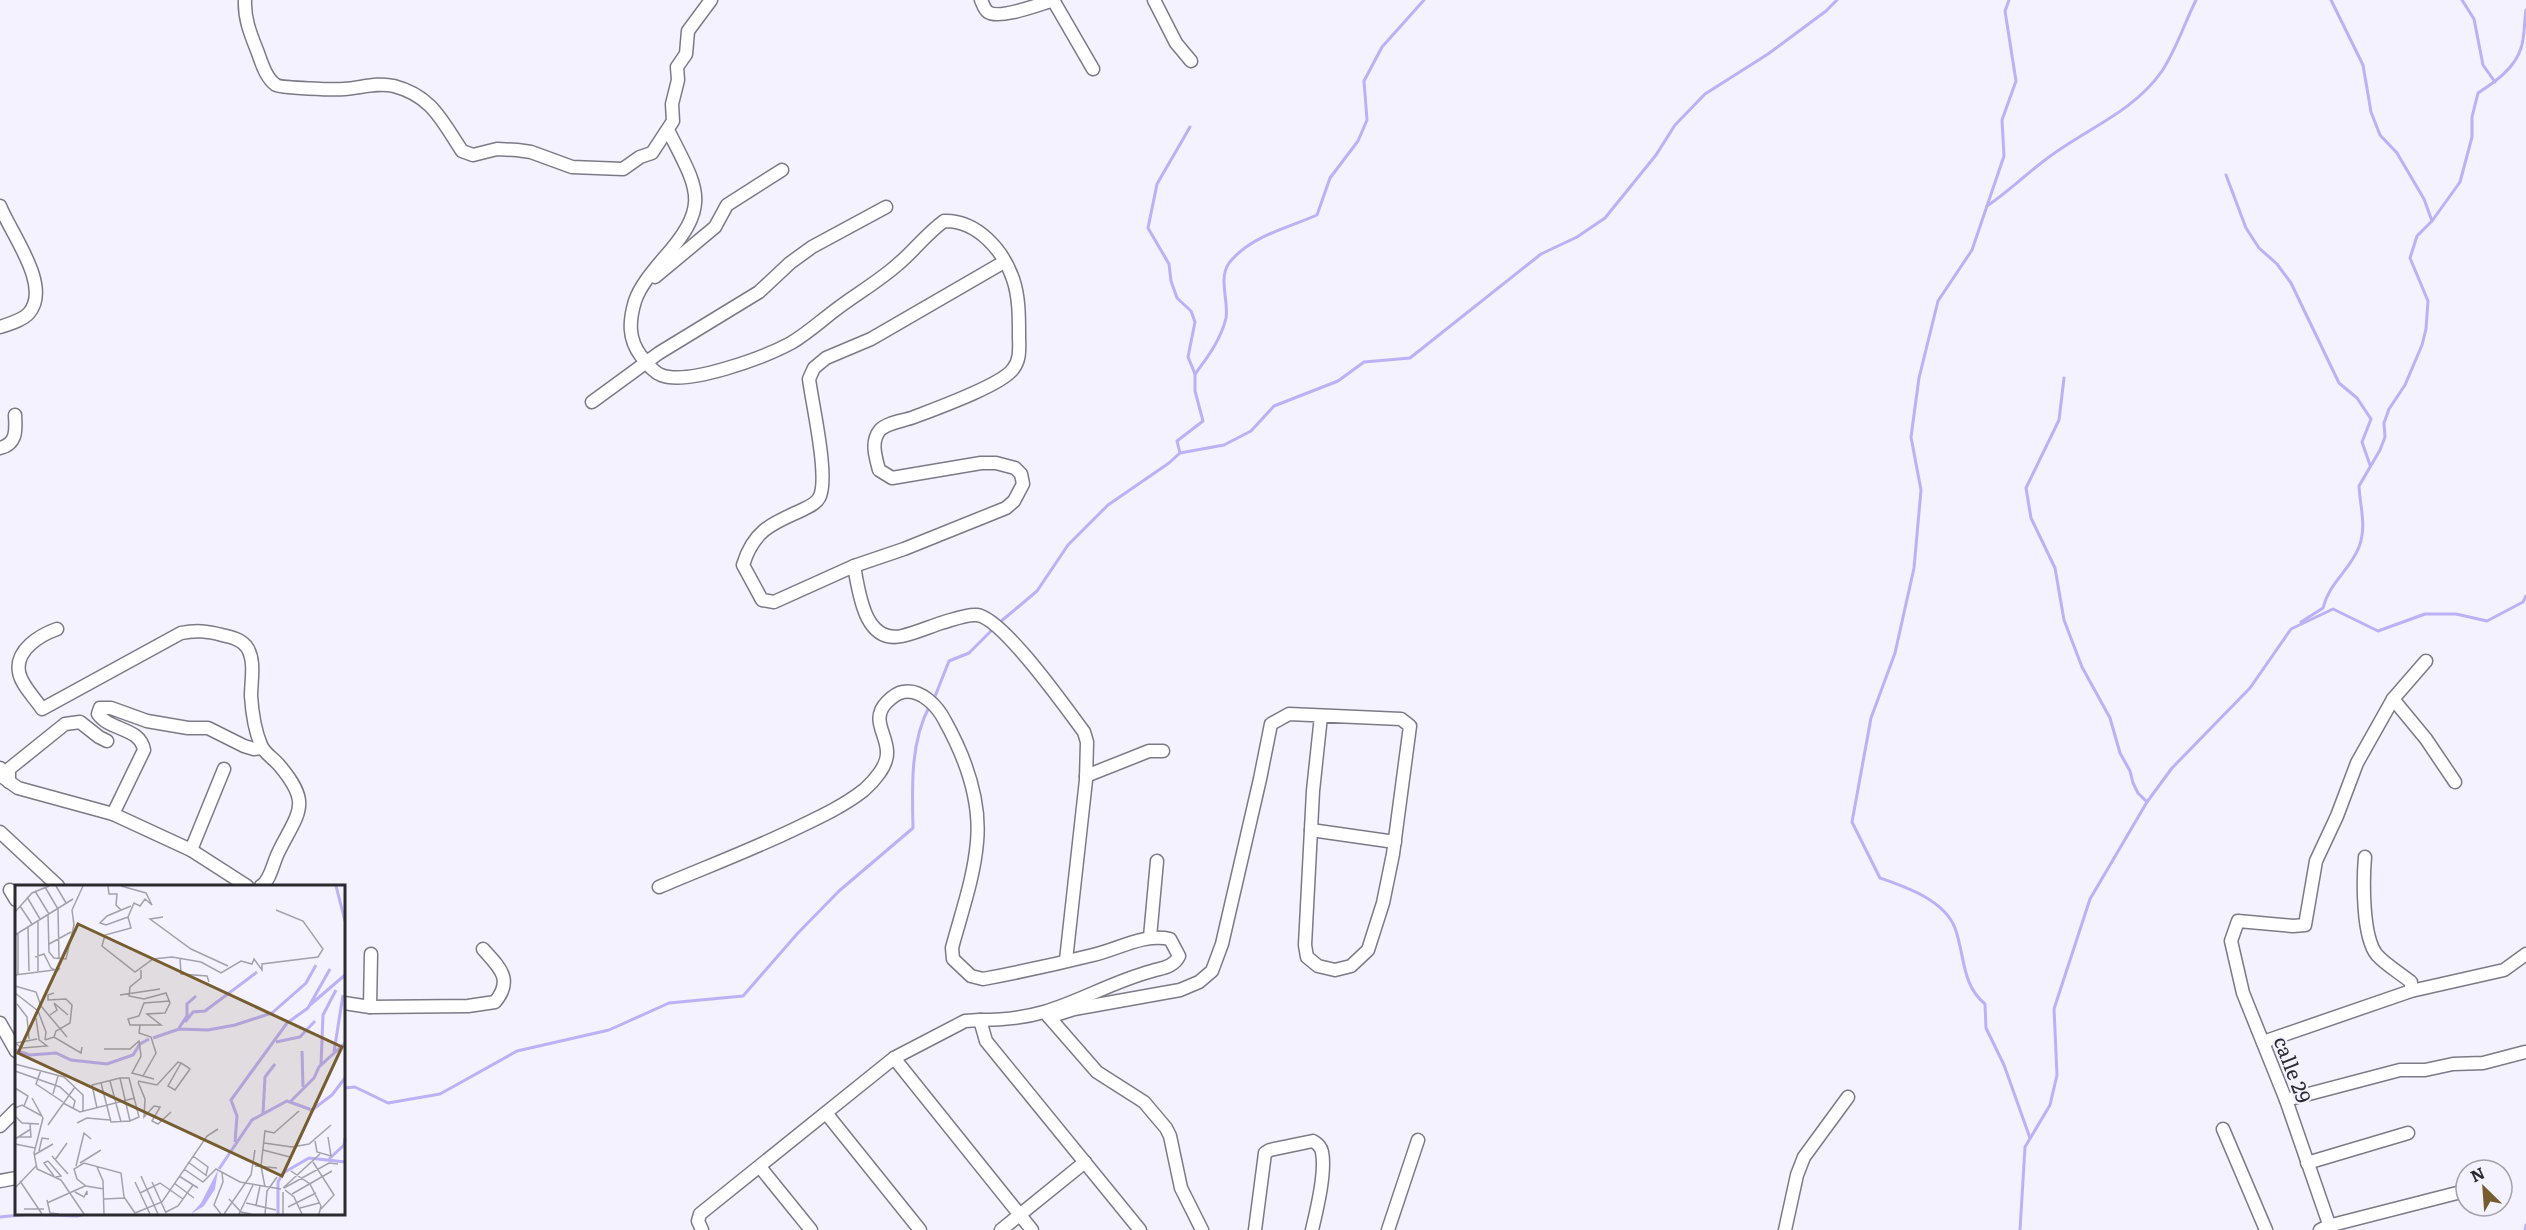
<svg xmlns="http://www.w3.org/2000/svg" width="2526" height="1230" viewBox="0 0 2526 1230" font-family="Literata,serif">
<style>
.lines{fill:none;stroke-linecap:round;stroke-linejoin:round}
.stream{stroke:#bcb0f6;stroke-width:3}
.minor-casing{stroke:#7c7a87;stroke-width:15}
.minor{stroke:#fff;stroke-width:12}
.labels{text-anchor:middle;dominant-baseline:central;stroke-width:4.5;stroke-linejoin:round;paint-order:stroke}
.street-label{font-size:20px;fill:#2b2a2f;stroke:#f3f2fe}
.inset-river{fill:none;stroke:#bcb0f6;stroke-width:3}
.inset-road{fill:none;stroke:#a3a2ab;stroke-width:1.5}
.view{fill:#765c2e;fill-opacity:0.15;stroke:#765c2e;stroke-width:3}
.inset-edge{fill:none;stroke:#2b2a2f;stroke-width:3}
</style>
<rect width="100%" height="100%" fill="#f3f2fe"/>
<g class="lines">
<g class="stream">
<path d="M2009,0L2005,11L2016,81L2002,120L2004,156L1972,250L1938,301L1919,378L1911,437L1921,490L1914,568L1895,653L1871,718L1852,822L1880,878C1906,887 1944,900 1955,928C1965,955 1961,984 1985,1004L1986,1028L2004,1065L2030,1138"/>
<path d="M2331,0L2363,65L2371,112L2380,135L2397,153L2424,199L2432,221"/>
<path d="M2462,0L2474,19L2483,65L2495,82"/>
<path d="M2226,175L2246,228L2259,248L2277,264L2291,283L2339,383L2357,398L2371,419L2362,442L2370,465"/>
<path d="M1987,206C2008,192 2025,175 2045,160C2083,130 2133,113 2162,71C2177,48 2184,24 2196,0"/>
<path d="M1195,374C1208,357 1221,339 1226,318C1229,301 1218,279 1229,263C1250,236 1288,228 1317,215L1330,178L1358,141L1367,120L1364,81L1382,47L1424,0"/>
<path d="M2064,378L2059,420L2026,488L2031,518L2055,568L2064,620L2082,667L2110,718L2120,753L2130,771L2133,783L2138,793L2147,802"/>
<path d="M1180,453L1177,441L1203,421L1195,391V374L1188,357L1195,322L1191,311L1177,298L1171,281L1169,264L1148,228L1157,184L1190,127"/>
<path d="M2301,622L2323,608C2329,583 2350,570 2359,547C2367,526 2360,507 2359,486L2380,450L2385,437L2384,423L2389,409L2405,385L2422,345L2426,329L2428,301L2410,258L2417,236L2432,221L2460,182L2472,137V117L2478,93C2495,82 2515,68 2521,48C2525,37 2524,22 2526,10"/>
<path d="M999,623L1037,591L1068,545L1108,505L1169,463L1180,453L1224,445L1251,431L1274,406L1338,381L1364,362L1410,358L1541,254L1577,237L1605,218L1656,155L1675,125L1705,94L1768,54L1826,11L1837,0"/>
<path d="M934,699L949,661L969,653L994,628"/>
<path d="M344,1088L355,1087L388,1103L440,1094L517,1051L609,1030L669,1003L743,996L797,934L839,891L913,828C912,787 910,742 930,705"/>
<path d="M0,1217L30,1214L77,1216L85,1214"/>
<path d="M2020,1230L2025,1147L2050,1105L2057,1075L2054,1009L2090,899L2147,802L2172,768L2250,688L2291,629L2333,609L2378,631L2425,614H2456L2487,621L2523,602L2526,596"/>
<path d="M2525,1230L2526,1225"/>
</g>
<defs>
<g id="minor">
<path d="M245,0C244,19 251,35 258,53C262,64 266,78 276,85C280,88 336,90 344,89C361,88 377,82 394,86C432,96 442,121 462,151L473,155L497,149L517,150L531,152L572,167L623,169L640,157L652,153L673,121L672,104L678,80L677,67L686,54L688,31L711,0"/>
<path d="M981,0C983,4 984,9 988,12C999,20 1040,4 1054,0"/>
<path d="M1053,0L1093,69"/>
<path d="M1154,0L1176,43L1191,61"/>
<path d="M668,130C698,190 712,204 663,259C653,271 640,286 635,301C629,321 628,339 641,356C647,363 653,372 661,375C688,386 765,357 791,343C808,333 823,319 838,308C858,293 879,281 897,265C914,251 926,234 944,221C977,220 1003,250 1013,279C1019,296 1019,317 1019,334C1019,347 1021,359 1013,369C1002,385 935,409 914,417C904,421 888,422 880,430C870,442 876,458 879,470L892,478L981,463H996L1015,468L1021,474L1023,484L1014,501L1006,508L904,549L854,566C859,592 864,644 902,636C915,633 929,627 941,623C952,620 966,614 977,615C1003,618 1066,708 1084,732L1087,742L1086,780L1066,960"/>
<path d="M0,206C11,234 52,286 29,313C23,320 9,324 0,327"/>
<path d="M655,277L715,227L727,205L782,170"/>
<path d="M592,402L659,353L759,292L790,263L812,247L886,207"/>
<path d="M0,448C17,444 16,430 15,415"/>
<path d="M854,566L774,602L762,600L743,565C753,532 770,524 800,511C806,508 816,504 819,498C830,480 812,403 809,379L814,368L826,358L871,339L1004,262"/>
<path d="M57,629C40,635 15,650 19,672C21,685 35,698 42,709L181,633C196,630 207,631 222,635C231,637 240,639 246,646C256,659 251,681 251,696C252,711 255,731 261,745C264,753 274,759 279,765C312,804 299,811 279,851C273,862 271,880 261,886"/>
<path d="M2393,699L2426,739L2455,782"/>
<path d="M0,768L4,778L18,788L113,814L191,850L247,886"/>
<path d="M1086,776L1149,751H1163"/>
<path d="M9,782V769L65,724L80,722L99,737L107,741"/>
<path d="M113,814L144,750C140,727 110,731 98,714L100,708H111L147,721L188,728H208L244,746L254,749L261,748"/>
<path d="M1311,830L1395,842"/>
<path d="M0,832L58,886"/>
<path d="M191,850L224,769"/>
<path d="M2365,857C2363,880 2362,937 2377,955C2386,965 2400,973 2411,982V991"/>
<path d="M659,887C706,867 754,849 801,826C822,816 845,805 864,790C873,782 888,766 887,752C887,734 870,719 887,702C891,698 897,693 903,692C921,688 938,707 945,721C965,757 981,800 977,842C974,878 961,914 952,948L953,959L971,976L983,979C1020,972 1057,964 1093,955C1119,949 1144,933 1170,939L1179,956C1174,967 1162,968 1152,971C1114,981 1081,1001 1044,1012C1023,1018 1002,1020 980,1020"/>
<path d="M10,890L16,900"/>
<path d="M1150,937L1157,861"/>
<path d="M344,1003L370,1007L468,1006L495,1002C514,979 499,967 483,949"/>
<path d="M370,1007L371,954"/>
<path d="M1045,1012L1049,1017L1074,1009L1180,990L1199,982L1212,971L1222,944L1260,779L1271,724L1289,714L1401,719L1410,726L1393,854L1383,903L1368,950L1351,966L1335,970L1318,966L1307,957L1305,945L1313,791L1321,716"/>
<path d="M1049,1017L1097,1072L1144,1102L1166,1128L1170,1136L1181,1188L1202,1230"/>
<path d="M0,1023L16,1051"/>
<path d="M2263,1042L2411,991L2504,970L2526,954"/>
<path d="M894,1058L1032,1230"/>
<path d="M2286,1100L2400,1070H2425L2453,1064L2483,1063L2525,1052"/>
<path d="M826,1113L920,1230"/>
<path d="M0,1126L16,1110"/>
<path d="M2223,1129L2266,1230"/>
<path d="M2307,1163L2408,1133"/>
<path d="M760,1167L811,1230"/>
<path d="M0,1181L16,1178"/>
<path d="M702,1230L698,1221L700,1214L894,1058L965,1021L980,1020L986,1041L1140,1230"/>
<path d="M1001,1230L1085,1162"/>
<path d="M1255,1230L1265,1153L1270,1150L1313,1141C1317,1144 1321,1146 1322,1152C1326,1172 1317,1209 1312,1230"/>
<path d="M1388,1230L1418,1140"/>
<path d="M1785,1230L1797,1175L1804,1157L1848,1097"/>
<path d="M2320,1230L2328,1226L2461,1192"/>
<path d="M2331,1230L2286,1100L2243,993L2231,941L2238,921L2293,926L2305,925L2316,861L2337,816L2357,763L2393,699L2426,661"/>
</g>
</defs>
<use href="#minor" class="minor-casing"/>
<use href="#minor" class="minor"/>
</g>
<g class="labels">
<g class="street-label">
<text transform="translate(2294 1069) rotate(69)">calle 29</text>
</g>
</g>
<g transform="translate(15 885)">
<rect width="330" height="330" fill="#f3f2fe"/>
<path d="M203,285L200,304L189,321L176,329L186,318Z" fill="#bcb0f6"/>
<path class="inset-river" d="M321,1L330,36M295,120L330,90M170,137L178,127L190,126L242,87M164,143L172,131V119L181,111M138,153L164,144L193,145L220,140L257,128L291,98L301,80M261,157L285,152L300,136M0,165L15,170L41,168L56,175L92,179L118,170L125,159L134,154M287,166L288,202M319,167L328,110M306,180L308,130L321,105M276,216L299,193L304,182L330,158M248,228L250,192L260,179M220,257L222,231L216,215L272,138L293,123L315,84M314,274L329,260L330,253M204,284L237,235L272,216L297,225L317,210L330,193M263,329V297L268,288L294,273L330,277"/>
<path class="inset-road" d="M41,1L51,18M93,1L94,9H102L101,20L106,25M106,1L131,8L137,20L130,14L125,21L119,18L113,32L116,43L90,50L87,61L120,87L138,74L157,72L186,77L206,88L226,76L237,79L239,74L247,85V79L303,72L308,64L288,36L261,25M30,2L43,24L44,73M20,6L34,29M12,12L25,34M5,21L17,39M0,27L17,8L34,1M33,29L34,67L39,73L51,74L59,40L57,25L68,1M113,32L91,40L85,38L92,31L116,21M148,32L135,34L176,64L213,81M23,36V86M13,42L14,86M3,49V89M0,50L58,14M34,59L56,47M20,72L29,69L36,83L42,86L45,83M165,73L166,89L192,91L194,97M126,85V93L115,102L114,111L129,114L151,108L155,118L150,128L132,129L146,140H125L124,148L136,152L141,168L128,191M0,90L39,85M0,101L21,107L26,121L52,152M0,108L23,126L31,147L30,155M39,108L33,110V115L51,114L57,120L55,138L41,146L39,152M105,110L145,104M2,119L12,132L14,154M35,130L42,125L39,118L53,130M21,133L24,154M125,140H115L113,134L124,131L129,118L155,116M30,155L39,152L66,168L67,162M0,158L7,163L32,161L23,154M1,158L22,154M89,164H115L124,156L126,171L117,188L139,194M0,179L49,192L68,210V227M26,185L21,199L48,217M0,186L45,202L60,216L58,224M95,196L106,237M123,196L142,200L163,177L166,178L174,183L175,184L160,205L153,201L166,178M123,197L130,214L129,232L139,221L145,222L137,236L143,239L156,227M86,198L96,237L115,236M0,203L13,211L9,221M38,209L43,191M17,213L28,233L19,268L22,284L46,295M48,218L65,227L120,213M0,223L7,220L27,231M82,223L77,200L105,193H114L124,232L115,236L105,193M0,231L7,238L24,239M62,238L72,233L95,235M33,240L60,202M4,252H16L15,239M0,254L16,244M300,256L302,267L316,271L313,252M249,258L277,262L294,259L316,240M0,259L20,263M248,265L275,272M24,266L27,253L34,254M19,270L38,259M37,271L53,289M178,271L193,282L191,290M40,275L52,258M33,276L46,291L41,292M33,276L29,278L39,291M173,277L192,291M298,277L319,310L306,324M65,278L86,265M61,281L69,248L76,254M240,281L262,283M82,282L88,296L89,329M169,284L188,297L201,284L225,297L266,304M276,286L295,299L306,321L304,329M126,291L143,329M164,291L183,303M46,295L69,329M5,296L27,329M120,297L135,329M137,297L151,328M159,298L179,313M250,302L246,281L250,246L259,248L284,226M0,303L21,281M268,303L305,269M269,303L314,278L323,279M89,304L71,301L62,294L59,284L69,278L106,288L109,312L120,328L147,317L192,251L203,244M270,305L279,312L287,329M60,307L69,312L72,306V310M125,308L145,298L168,314M277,309L317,286M89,314L110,313M214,314L226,327L236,329M32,315L35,328L44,329M32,318L70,301M231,318L261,325M241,320L245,301M273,322L301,308M285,323L304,318M9,324H29M151,327L163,321L178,300M206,329L199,320L208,297L207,288M209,329L236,290L240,265M224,329L238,300M250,329L252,306L262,292M268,329V307"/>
<path class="view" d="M63,39L327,162L267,291L3,168Z"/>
<rect width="330" height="330" class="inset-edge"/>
</g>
<g transform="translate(2484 1188) rotate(335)"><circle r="28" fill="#f3f2fe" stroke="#a3a2ab" stroke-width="1.5"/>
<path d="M0-4.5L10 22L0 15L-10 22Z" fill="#765c2e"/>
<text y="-9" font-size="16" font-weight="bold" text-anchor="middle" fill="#2b2a2f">N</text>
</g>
</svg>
